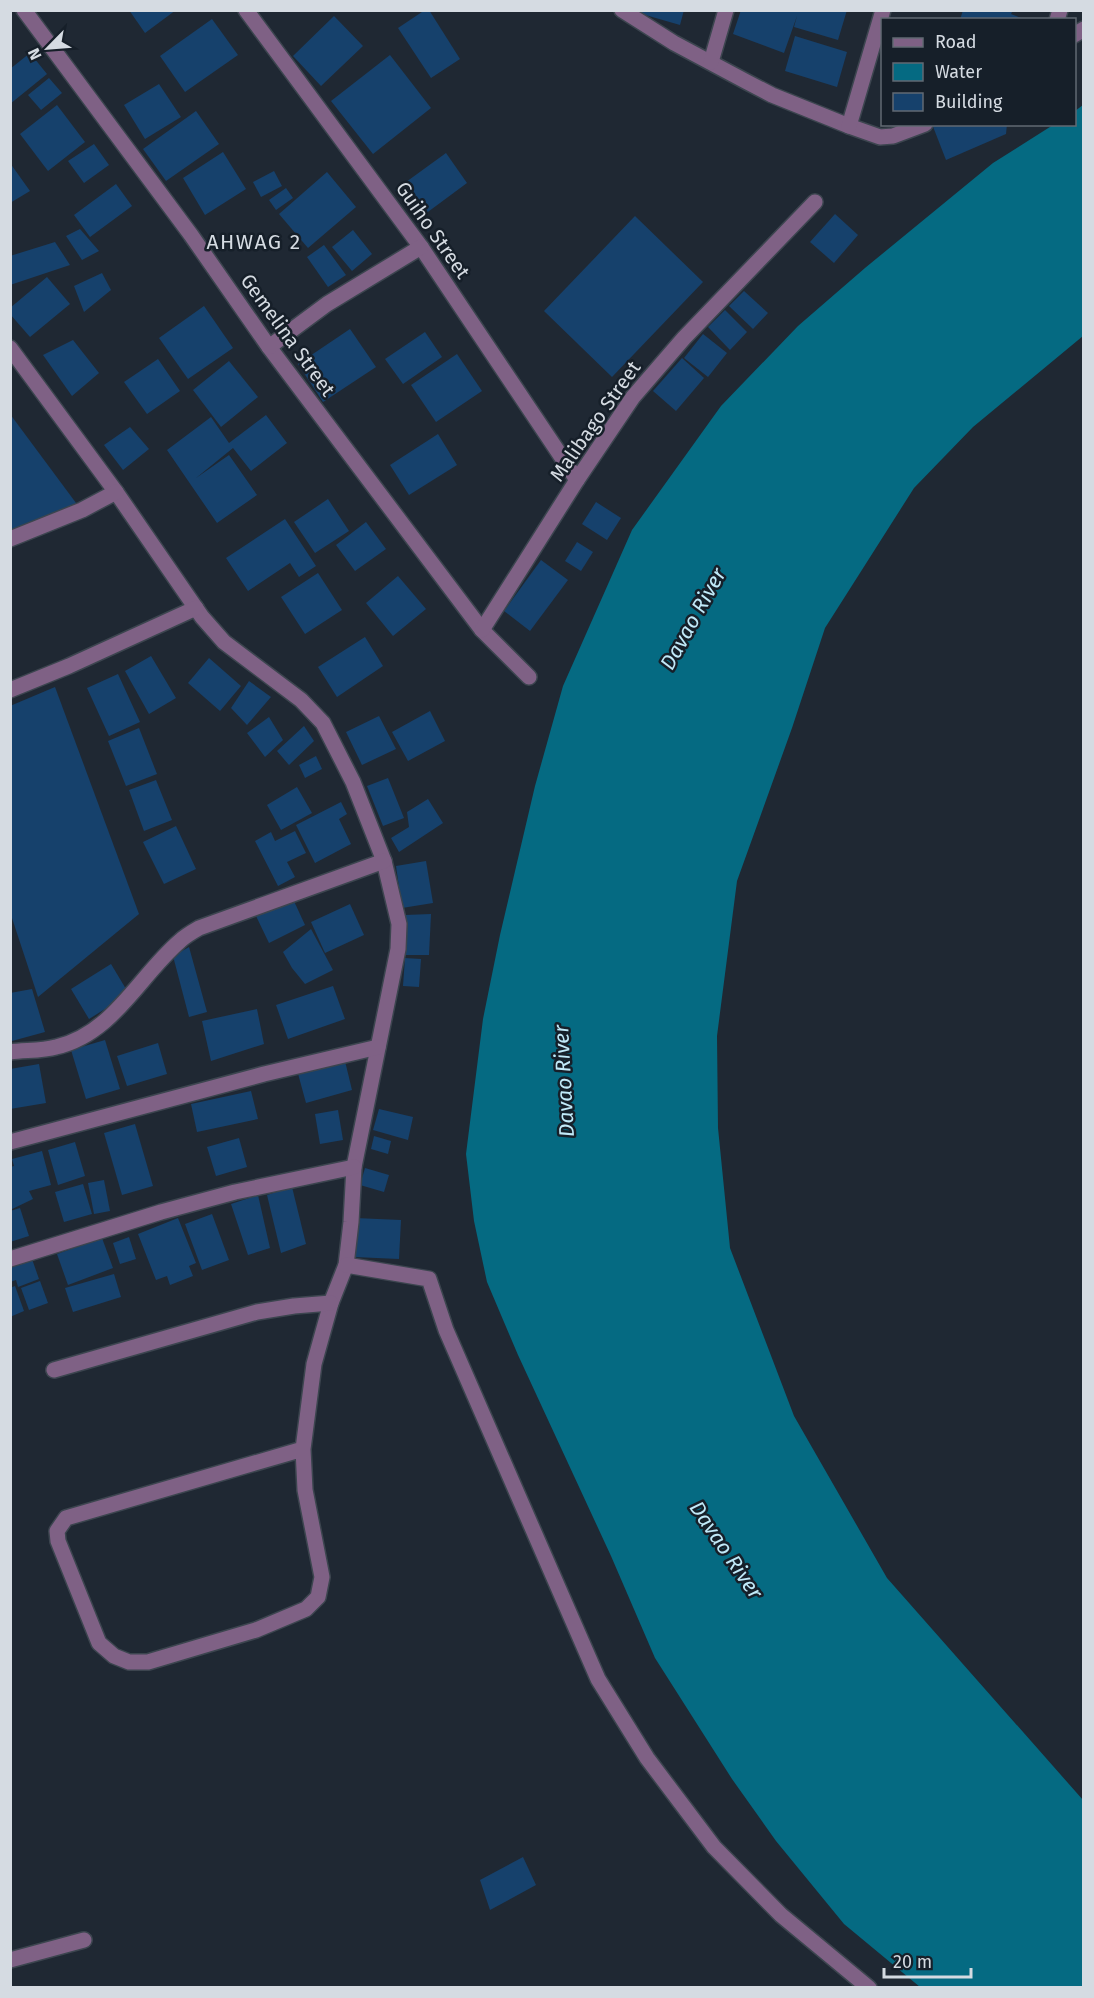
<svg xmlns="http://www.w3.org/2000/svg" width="1094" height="1998" viewBox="0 0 1094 1998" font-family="'Fira Sans',sans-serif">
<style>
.water{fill:#056a82}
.building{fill:#16416c}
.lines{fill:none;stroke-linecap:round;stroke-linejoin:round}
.minor-casing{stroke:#3c454f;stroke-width:18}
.minor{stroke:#7f6185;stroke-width:15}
.labels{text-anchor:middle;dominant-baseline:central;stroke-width:5;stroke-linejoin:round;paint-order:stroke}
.street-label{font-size:20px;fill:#d5dbe2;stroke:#161f29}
.neighbourhood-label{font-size:21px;letter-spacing:1.5px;fill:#d5dbe2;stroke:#161f29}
.water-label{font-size:21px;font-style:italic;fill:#c1eaf9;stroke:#161f29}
</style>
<rect width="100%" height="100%" fill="#1f2833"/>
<path class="water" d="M1083,105V336L973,427L914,488L825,628L792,728L737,881L717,1036L718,1128L730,1248L794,1416L887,1578L1083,1800V1987H920L844,1924L776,1841L732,1779L655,1658L611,1556L518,1355L487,1282L474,1221L466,1154L483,1019L500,935L535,786L563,686L632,530L721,406L798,326L865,268L993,163L1053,125L1074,124L1075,111Z"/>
<g class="building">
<path d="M129,10H176L145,33Z"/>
<path d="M425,10H429L460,59L431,78L398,28Z"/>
<path d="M635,10H684L680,25L635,12Z"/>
<path d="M741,10L799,12L847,10L838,40L794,27L797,16L784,53L733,34Z"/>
<path d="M963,10H1013L1011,14L1024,19L960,20Z"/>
<path d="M334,16L363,46L321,86L293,56Z"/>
<path d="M212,19L238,55L185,92L160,56Z"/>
<path d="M795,36L847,52L837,87L785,71Z"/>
<path d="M30,53L47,74L10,104V69Z"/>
<path d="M390,55L431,108L373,154L331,101Z"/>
<path d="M49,78L62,93L41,110L28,95Z"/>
<path d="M159,84L181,117L145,139L124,105Z"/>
<path d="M57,105L85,142L48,171L20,134Z"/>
<path d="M196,111L219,144L166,181L143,149Z"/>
<path d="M932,124H1007L1006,134L946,160Z"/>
<path d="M94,144L109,165L84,183L68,161Z"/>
<path d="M223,152L246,189L205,215L183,178Z"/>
<path d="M446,153L467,183L417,220L395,190Z"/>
<path d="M10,163L30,191L10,203Z"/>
<path d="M274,171L282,186L261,197L253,182Z"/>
<path d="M327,172L356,207L308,248L279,214Z"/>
<path d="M116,184L132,206L90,237L74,215Z"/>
<path d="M286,188L293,198L276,210L269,200Z"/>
<path d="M835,214L858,235L834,263L810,242Z"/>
<path d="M635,216L703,282L612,377L544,311Z"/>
<path d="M80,229L99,251L82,260L66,236Z"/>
<path d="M353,230L372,254L352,271L332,247Z"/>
<path d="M55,242L70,265L10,285V256Z"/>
<path d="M324,245L346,275L328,287L307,257Z"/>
<path d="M102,273L111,290L84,312L74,286Z"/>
<path d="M47,277L70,304L30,337L10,314V308Z"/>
<path d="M744,291L768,313L753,329L729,306Z"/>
<path d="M204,306L233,348L188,379L159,338Z"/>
<path d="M725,310L747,332L730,350L708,327Z"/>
<path d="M350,329L376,367L323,402L298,364Z"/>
<path d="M425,332L442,357L403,384L385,359Z"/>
<path d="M703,334L727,353L708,377L684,358Z"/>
<path d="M73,340L99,373L72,396L43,355Z"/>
<path d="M457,354L482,391L436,422L411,385Z"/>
<path d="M682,358L704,378L676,411L653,391Z"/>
<path d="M158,359L180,391L147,414L124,382Z"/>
<path d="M229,361L258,397L221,427L193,390Z"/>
<path d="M10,414L79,507L10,535Z"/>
<path d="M266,415L287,443L251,471L233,448L196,478L229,455L257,495L217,523L167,450L211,417L229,443Z"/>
<path d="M130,427L149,449L123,470L104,445Z"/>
<path d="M438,434L457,465L409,495L390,465Z"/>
<path d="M328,499L349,531L315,553L294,522Z"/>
<path d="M596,502L621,518L607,540L582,524Z"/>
<path d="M285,519L316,566L299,577L290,563L248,591L226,558Z"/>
<path d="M366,522L386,549L355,571L336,545Z"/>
<path d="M577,542L593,552L581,571L565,561Z"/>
<path d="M541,560L568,580L530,631L504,611Z"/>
<path d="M318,573L342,610L305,634L281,597Z"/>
<path d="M398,576L426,609L393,636L366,603Z"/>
<path d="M365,637L383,666L337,697L318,667Z"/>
<path d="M151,656L176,698L149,714L125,671Z"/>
<path d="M209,658L241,686L220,711L188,683Z"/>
<path d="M118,674L140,722L109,736L87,688Z"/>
<path d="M249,681L271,697L247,725L231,708Z"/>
<path d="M55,687L139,914L38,997L10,912V706Z"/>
<path d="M430,711L445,741L408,761L392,732Z"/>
<path d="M379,716L396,749L362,765L346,732Z"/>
<path d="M269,717L283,740L265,757L247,733Z"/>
<path d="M304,726L314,741L289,765L277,751Z"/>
<path d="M139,728L157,774L126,786L108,741Z"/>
<path d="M316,756L322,769L305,778L299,765Z"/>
<path d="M388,778L404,818L383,826L367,786Z"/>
<path d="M156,780L172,820L144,831L129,790Z"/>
<path d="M297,787L312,813L281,830L267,805Z"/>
<path d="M428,799L443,823L399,852L391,838L409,827L407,812Z"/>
<path d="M341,802L347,814L339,819L351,844L315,863L296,825Z"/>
<path d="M176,826L196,869L164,884L143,842Z"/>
<path d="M295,831L306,853L287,862L295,877L278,886L255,841L271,832L275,841Z"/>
<path d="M426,861L433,903L402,908L396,866Z"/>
<path d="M293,899L305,925L269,943L256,916Z"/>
<path d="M350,904L364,935L325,953L311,922Z"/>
<path d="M431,914L429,955H406L405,915Z"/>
<path d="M311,929L333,970L305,984L292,968L283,952Z"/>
<path d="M189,947L207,1012L189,1017L173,956Z"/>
<path d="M405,958L421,959L419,987L403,986Z"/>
<path d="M111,964L129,994L89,1019L71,989Z"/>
<path d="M333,986L345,1019L288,1039L276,1005Z"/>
<path d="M32,989L45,1032L12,1041L10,993Z"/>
<path d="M257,1009L264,1044L211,1061L202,1021Z"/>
<path d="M105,1040L120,1089L86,1099L71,1050Z"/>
<path d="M158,1043L167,1074L127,1086L117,1056Z"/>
<path d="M344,1057L352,1090L306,1103L297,1070Z"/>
<path d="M39,1064L46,1103L10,1109V1069Z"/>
<path d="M251,1091L258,1119L197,1132L191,1104Z"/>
<path d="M379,1109L413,1117L408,1140L373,1130Z"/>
<path d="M338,1110L343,1140L320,1144L315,1114Z"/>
<path d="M135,1124L153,1186L122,1195L104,1133Z"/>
<path d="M374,1136L391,1141L388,1154L371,1149Z"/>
<path d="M239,1138L247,1167L216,1176L207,1147Z"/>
<path d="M75,1142L85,1176L58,1185L48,1150Z"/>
<path d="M42,1151L51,1185L29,1191L33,1199L10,1210V1167L14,1166L12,1159Z"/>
<path d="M365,1168L389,1175L384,1192L360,1185Z"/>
<path d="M104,1180L110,1211L94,1214L88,1183Z"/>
<path d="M83,1184L92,1214L64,1222L55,1192Z"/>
<path d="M292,1187L306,1244L281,1253L267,1195Z"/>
<path d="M258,1195L270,1248L248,1255L231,1204Z"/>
<path d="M20,1208L29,1236L10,1242V1211Z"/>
<path d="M212,1214L229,1260L202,1270L185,1224Z"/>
<path d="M178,1218L196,1263L189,1266L193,1276L170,1285L167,1276L156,1280L138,1234Z"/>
<path d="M355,1218L401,1220L399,1259L354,1257Z"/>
<path d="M129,1237L136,1259L120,1264L113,1243Z"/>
<path d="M102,1238L113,1268L68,1285L57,1254Z"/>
<path d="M32,1259L39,1279L18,1287L16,1280L10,1282V1267Z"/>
<path d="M114,1274L121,1297L73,1312L65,1288Z"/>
<path d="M40,1281L48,1303L29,1310L21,1288Z"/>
<path d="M15,1286L24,1311L10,1317V1288Z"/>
<path d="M523,1857L536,1885L490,1910L480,1880Z"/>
</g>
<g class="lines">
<defs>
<g id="minor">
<path d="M24,10L191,235L269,347L482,630L529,677"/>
<path d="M246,10L421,247L577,480"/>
<path d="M622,10L674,43L747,82L772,95L849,126L880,137L893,136L925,124"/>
<path d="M1057,20L1060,10"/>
<path d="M1074,35L1084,29"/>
<path d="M711,62L726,10"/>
<path d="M849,126L883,10"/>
<path d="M269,347L327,304L421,247"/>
<path d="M10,348L116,492L202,617L224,642L301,700L323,723L353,782L384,861L399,924L398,949L354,1167L351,1222L346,1265L331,1303L314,1364L303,1449L305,1490L322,1577L318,1597L306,1609L256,1630L148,1662H129L114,1656L99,1643L58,1541L57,1531L66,1518L303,1449"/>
<path d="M10,539L82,510L116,492"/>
<path d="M482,630L577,480L633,397L684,338L815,202"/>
<path d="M10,690L69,666L196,608"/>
<path d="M10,1052C25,1050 42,1051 56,1047C113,1034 139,976 180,941C185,936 192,932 199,928L384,861"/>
<path d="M10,1142L264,1074L378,1047"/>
<path d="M10,1259L161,1212L235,1192L354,1167"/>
<path d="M346,1265L429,1279L446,1330L598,1679L647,1758L714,1847L781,1915L869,1988"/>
<path d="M54,1370L257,1312L294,1306L331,1303"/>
<path d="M10,1960L84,1940"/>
</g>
</defs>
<use href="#minor" class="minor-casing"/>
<use href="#minor" class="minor"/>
</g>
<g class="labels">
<g class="street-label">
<text transform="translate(433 230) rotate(55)">Guiho Street</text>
<text transform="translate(288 335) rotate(54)">Gemelina Street</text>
<text transform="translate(595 421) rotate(-55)">Malibago Street</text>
</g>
<g class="neighbourhood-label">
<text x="254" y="242">AHWAG 2</text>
</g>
<g class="water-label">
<text transform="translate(693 619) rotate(-61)">Davao River</text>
<text transform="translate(564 1081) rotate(-93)">Davao River</text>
<text transform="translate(726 1550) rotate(56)">Davao River</text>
</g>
</g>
<rect width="1094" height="1998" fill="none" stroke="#d5dbe2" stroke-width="24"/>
<rect x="881" y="18" width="195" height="108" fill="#161f29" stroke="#626a73" stroke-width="1.5"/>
<rect x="893" y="38" width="30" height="9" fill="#7f6185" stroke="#626a73" stroke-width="1.5"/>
<text x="935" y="48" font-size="18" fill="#d5dbe2">Road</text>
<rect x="893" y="63" width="30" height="18" fill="#056a82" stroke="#626a73" stroke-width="1.5"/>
<text x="935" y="78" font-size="18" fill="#d5dbe2">Water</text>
<rect x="893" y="93" width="30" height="18" fill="#16416c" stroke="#626a73" stroke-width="1.5"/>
<text x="935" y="108" font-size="18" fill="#d5dbe2">Building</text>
<g transform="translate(48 48) rotate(245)" stroke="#161f29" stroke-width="4.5" paint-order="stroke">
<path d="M0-4.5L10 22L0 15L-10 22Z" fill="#d5dbe2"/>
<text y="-9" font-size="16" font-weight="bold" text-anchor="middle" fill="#d5dbe2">N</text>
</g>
<path d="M884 1968v9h87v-9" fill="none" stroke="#d5dbe2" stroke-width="3"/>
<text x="893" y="1968" font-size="18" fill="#d5dbe2" stroke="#161f29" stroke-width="4.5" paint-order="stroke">20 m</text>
</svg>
